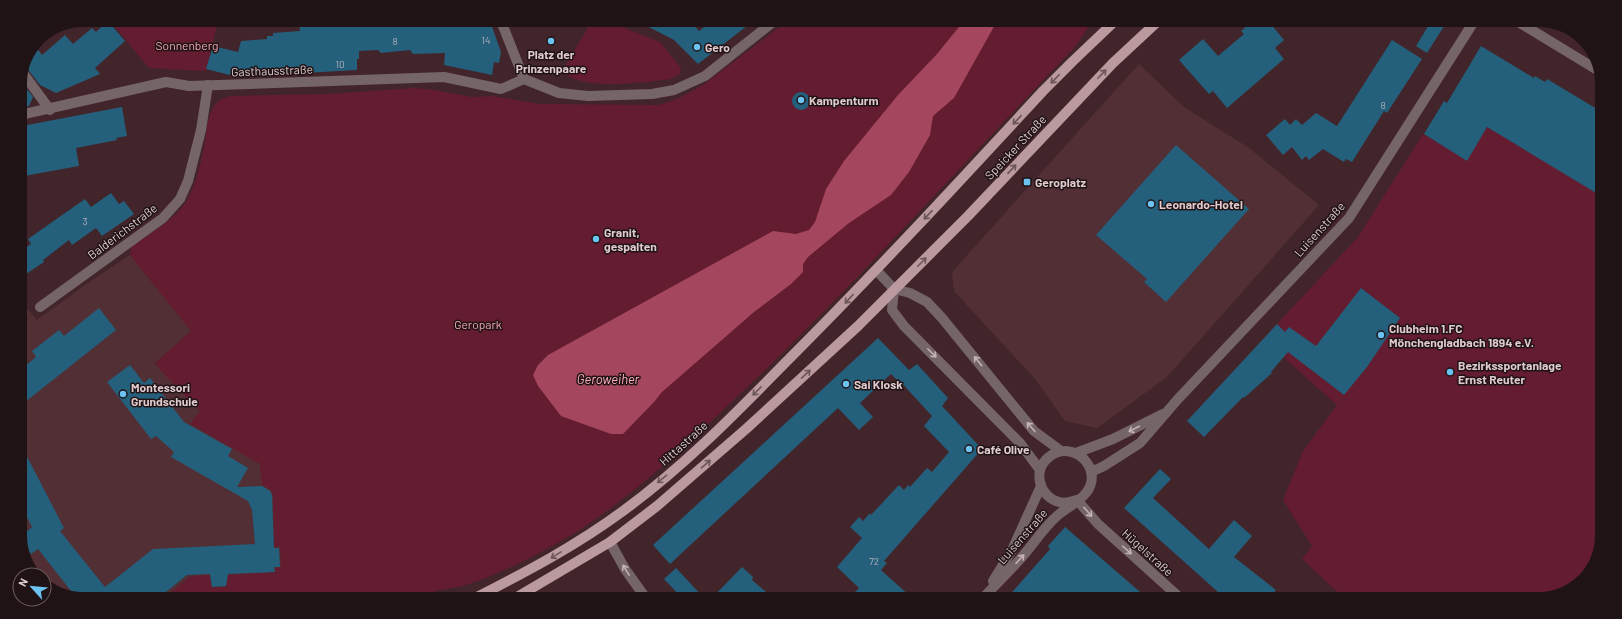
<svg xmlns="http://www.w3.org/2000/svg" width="1622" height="619" viewBox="0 0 1622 619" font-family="Barlow,sans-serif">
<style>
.built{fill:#522f35}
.green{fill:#641c30}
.water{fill:#a4465d}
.building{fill:#245f7b}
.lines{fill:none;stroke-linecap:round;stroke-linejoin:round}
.minor{stroke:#756568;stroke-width:10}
.major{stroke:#ba9a9f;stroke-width:10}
.oneway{stroke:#6d565a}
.oneway2{stroke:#c4b2b4}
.poi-dot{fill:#6ac3f1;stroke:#201315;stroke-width:1.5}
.labels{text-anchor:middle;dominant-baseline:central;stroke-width:3;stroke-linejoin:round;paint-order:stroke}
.number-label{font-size:10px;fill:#b0b0b9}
.park-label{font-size:12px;fill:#f5a7b5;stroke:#201315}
.poi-label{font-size:12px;font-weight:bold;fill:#dfcbce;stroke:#201315;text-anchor:start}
.street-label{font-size:12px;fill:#dfcbce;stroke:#201315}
.water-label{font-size:13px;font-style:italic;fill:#feb0be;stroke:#201315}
</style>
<rect width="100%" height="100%" fill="#42252b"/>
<g class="built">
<path d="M1139,64L1184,107L1249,148L1319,205L1167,377L1097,428L1065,421L1035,379L954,291L952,272Z"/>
<path d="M130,255L192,331L155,363L301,466L284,596H63L44,582V575L33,574L20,540V300L37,320L88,283Z"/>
</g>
<g class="green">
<path d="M109,20H218L206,71L149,68Z"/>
<path d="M595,21H607L660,42L681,68L680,74L671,79L663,80C643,83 574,91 563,70L565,66L589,26Z"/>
<path d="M786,22H1092L1075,47C963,163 856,284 740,394C686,445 633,497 570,536C539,554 506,571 472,583C456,589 438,588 422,596H166L191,576L209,575L212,587H226L228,575L275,572V568L281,567L280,547H274L273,495L271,490L262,485L260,464L190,424L200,411L163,373L155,363L191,331L130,255L131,247C146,237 174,219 184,205C195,189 200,166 204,147C207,134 206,117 215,105C219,100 223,98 230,96L328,94L414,88L435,90L471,97L491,96L540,104L659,105L679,98L703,85Z"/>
<path d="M1487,127L1601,195L1599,556L1577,586L1539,599H1345L1302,559L1312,546L1283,500L1303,451L1337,405L1263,339L1358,237L1423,134L1467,160Z"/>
</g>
<path class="water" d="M963,22L996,23L954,98L933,116L930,135L909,172L891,195L849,223L808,257L803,264V272L791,284L754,312L662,392L654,402L623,434H611L561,416L538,386L533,375L538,365L548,355L773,231L796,234L809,230L815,222L826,189L844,161L898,95L937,54Z"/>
<g class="building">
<path d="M299,20L490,21L501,52L499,63L494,62L492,75L444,65L445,53L413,54L410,50L381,53L378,50L359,51V59H357V70L304,73V71L283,73L282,69L231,73L230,75L206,69L213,46L238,52L241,41L267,39V36H273V33L300,31Z"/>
<path d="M108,21L125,41L95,68L100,74L56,93L40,85L26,67L35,46L42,55L65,35L73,44L92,28L96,32Z"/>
<path d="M637,21H690L699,31L712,21L752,22L698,64L674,40Z"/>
<path d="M1250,23H1270L1284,40L1275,48L1284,59L1227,108L1213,91L1209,94L1179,60L1203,39L1218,56L1244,34L1241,31Z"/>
<path d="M1430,23H1446L1427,53L1416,46Z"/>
<path d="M1392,40L1422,59L1387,113L1384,111L1352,162L1346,159L1344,162L1323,149L1309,160L1306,156L1302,160L1292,147L1283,155L1266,135L1285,119L1290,125L1296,119L1302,125L1316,113L1337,126Z"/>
<path d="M1481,46L1534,78L1535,76L1545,82L1547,79L1602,112L1601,196L1487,127L1467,161L1424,134L1444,101L1447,103Z"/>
<path d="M20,80L33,97L29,106L20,108Z"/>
<circle cx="801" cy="101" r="9"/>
<path d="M122,107L127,136L116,138L117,140L76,148L79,166L24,176L20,154V121H23L22,126Z"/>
<path d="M1176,145L1249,209L1166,302L1144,282L1147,279L1096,235Z"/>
<path d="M111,193L119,204L124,201L134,214L102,236L96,228L72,245L69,240L43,260L44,262L20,278V251L31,244L28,239L85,199L91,207Z"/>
<path d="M1361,288L1400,318L1367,367L1344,395L1288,352L1271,372L1272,373L1244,398L1243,397L1204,437L1187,421L1277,324L1285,332L1289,327L1316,346Z"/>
<path d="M99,308L116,330L20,406V370L36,357L32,351L59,330L64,336Z"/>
<path d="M878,338L909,370L917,364L948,398L942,406L982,449L884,561L887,563L881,570L912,598L851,597L859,588L837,567L862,538L850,527L859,517L863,521L870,513L871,515L899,485L904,490L908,485L910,487L927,468L932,472L949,452L924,426L932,416L898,379L897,380L891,374L860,403L873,417L859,430L838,408L670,564L653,545Z"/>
<path d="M130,365L144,383L150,378L184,422L232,449L228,456L248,468L237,487L262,486L270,491L272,495L274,548H279L280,567H274L275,572L228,574L226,586L212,587L210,574L187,575L161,596H75L38,549L31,554L20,541V537L32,527L20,504V443L64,528L60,531L105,587L153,549L255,544L252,510L248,501L171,457L174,452L156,436L151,439L107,382Z"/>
<path d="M1160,469L1171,479L1153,498L1209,549L1234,520L1252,536L1234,557L1276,590L1269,598H1214L1218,592L1124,508Z"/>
<path d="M1065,527L1087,546L1147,598H1007L1050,549L1048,546Z"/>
<path d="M742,567L753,577L752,580L772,597H713Z"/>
<path d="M676,568L703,597H681L664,579Z"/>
</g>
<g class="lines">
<g class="minor">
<path d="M501,21L524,79L559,93L588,96L652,94L674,90L705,76L773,22"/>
<path d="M1520,23L1599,71"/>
<path d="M23,73L50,110"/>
<path d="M20,115L166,82L189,86L444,77L501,89L524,79"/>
<path d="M876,270L894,289L910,293L927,302L942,318L1034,431L1061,451"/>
<path d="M894,289L892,310L904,326L1020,443L1040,470"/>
<path d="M40,307L163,218L180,199L188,181L201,130L208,85"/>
<path d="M1076,453L1113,439L1163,414"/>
<path d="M1091,472L1104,466L1140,443L1178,399L1349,218L1473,23"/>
<path d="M1077,500L1098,524L1180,598"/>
<path d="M610,542L625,569L645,597"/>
<path d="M993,581L1012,550L1041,486"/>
<path d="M983,598C996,584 1009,572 1021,558C1033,545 1043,528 1057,516C1066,508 1078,503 1086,493C1105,469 1073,438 1049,457C1032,470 1039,497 1059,502C1065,504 1071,502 1077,500"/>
</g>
<g class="major">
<path d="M477,597C528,571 577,545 623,511C682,468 733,416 784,364C873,275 958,183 1043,91L1073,61L1114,22"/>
<path d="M517,597L610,542L657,506L746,429L858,326L968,216L1113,63L1156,23"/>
</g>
</g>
<defs><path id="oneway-shaft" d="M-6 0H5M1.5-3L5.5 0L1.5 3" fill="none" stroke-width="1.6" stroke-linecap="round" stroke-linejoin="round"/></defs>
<g class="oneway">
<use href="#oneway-shaft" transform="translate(1102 74) rotate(-46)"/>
<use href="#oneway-shaft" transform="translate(1055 79) rotate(134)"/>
<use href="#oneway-shaft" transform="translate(1017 120) rotate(133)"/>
<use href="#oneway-shaft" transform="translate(1012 169) rotate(-47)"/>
<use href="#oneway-shaft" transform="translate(928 215) rotate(133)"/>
<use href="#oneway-shaft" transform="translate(922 262) rotate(-45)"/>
<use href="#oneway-shaft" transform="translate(849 299) rotate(133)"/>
<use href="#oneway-shaft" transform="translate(806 374) rotate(-43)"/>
<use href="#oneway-shaft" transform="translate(757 391) rotate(135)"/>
<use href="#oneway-shaft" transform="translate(706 464) rotate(-41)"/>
<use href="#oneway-shaft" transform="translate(662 479) rotate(141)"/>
<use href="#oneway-shaft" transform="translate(556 555) rotate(148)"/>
</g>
<g class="oneway2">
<use href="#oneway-shaft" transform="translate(932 353) rotate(45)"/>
<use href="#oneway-shaft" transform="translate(978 361) rotate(-129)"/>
<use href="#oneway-shaft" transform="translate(1031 427) rotate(-131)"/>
<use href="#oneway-shaft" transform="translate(1134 429) rotate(153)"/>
<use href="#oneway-shaft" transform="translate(1088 512) rotate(49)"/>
<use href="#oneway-shaft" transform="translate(1127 550) rotate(42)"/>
<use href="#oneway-shaft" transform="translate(1020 559) rotate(-48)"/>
<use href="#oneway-shaft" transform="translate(626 570) rotate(-122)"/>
</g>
<g class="poi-dot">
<circle cx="551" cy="41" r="4"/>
<circle cx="697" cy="47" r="4"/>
<circle cx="801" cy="100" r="4"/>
<rect x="1023" y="178" width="8" height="8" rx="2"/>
<circle cx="1151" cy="204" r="4"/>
<circle cx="596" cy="239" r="4"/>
<circle cx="1381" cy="335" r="4"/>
<circle cx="1450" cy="372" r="4"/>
<circle cx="846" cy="384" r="4"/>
<circle cx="123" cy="394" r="4"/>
<circle cx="969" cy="449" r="4"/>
</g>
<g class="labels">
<g class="number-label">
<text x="486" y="40">14</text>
<text x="395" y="41">8</text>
<text x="340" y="64">10</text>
<text x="1383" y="105">8</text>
<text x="85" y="221">3</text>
<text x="874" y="561">72</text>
</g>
<g class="park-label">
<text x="187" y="45">Sonnenberg</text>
<text x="478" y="324">Geropark</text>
</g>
<g class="poi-label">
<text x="705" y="47">Gero</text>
<text x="551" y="54" text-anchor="middle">Platz der<tspan x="551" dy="14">Prinzenpaare</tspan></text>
<text x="809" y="100">Kampenturm</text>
<text x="1035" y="182">Geroplatz</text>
<text x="1159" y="204">Leonardo-Hotel</text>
<text x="604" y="232">Granit,<tspan x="604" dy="14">gespalten</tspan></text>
<text x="1389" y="328">Clubheim 1.FC<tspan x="1389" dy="14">Mönchengladbach 1894 e.V.</tspan></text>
<text x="1458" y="365">Bezirkssportanlage<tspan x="1458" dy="14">Ernst Reuter</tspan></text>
<text x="854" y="384">Sai KIosk</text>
<text x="131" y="387">Montessori<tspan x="131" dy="14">Grundschule</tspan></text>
<text x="977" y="449">Café Olive</text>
</g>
<g class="street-label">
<text transform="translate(272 70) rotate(-2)">Gasthausstraße</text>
<text transform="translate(1015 147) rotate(-47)">Speicker Straße</text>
<text transform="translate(1319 229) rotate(-48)">Luisenstraße</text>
<text transform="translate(122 231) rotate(-37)">Balderichstraße</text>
<text transform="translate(683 443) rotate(-42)">Hittastraße</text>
<text transform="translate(1022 536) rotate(-49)">Luisenstraße</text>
<text transform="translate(1148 552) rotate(42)">Hügelstraße</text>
</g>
<g class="water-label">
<text x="608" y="379">Geroweiher</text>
</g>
</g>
<path d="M0 0H1622V619H0ZM83 27H1539A56 56 0 0 1 1595 83V536A56 56 0 0 1 1539 592H83A56 56 0 0 1 27 536V83A56 56 0 0 1 83 27Z" fill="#201315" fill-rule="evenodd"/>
<g transform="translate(32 587) rotate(297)"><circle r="19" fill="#201315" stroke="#6c5d5f"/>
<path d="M0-3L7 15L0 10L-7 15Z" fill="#6ac3f1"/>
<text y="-6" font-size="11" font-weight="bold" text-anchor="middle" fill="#dfcbce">N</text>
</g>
</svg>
